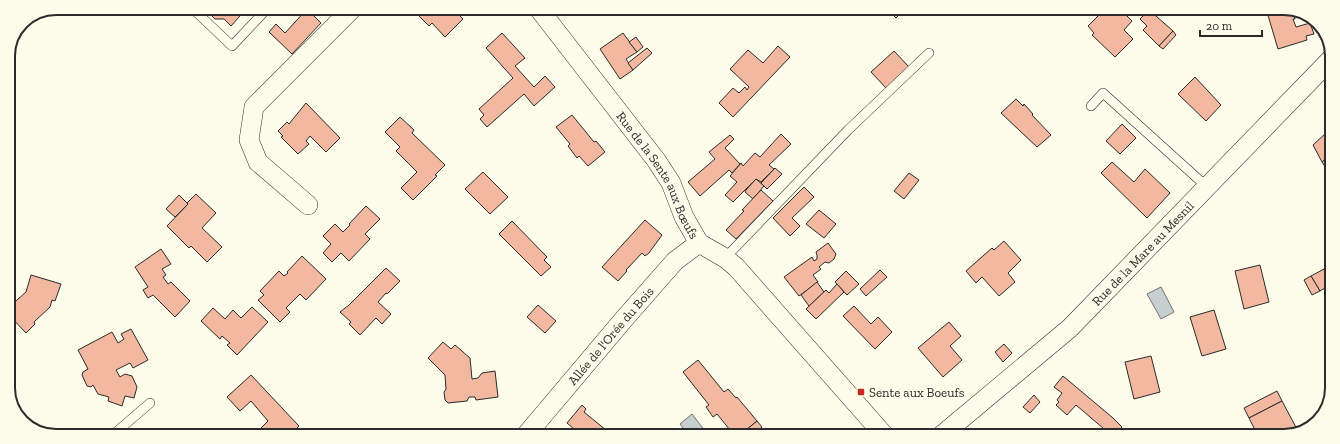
<svg xmlns="http://www.w3.org/2000/svg" width="1340" height="444" viewBox="0 0 1340 444" font-family="'Zilla Slab',serif">
<style>
.water{fill:#c7d0d0;stroke:#74746e}
.building{fill:#f2b8a0;stroke:#2b2b2b}
.lines{fill:none;stroke-linecap:round;stroke-linejoin:round}
.service-casing{stroke:#2b2b2b;stroke-width:10}
.minor-casing{stroke:#2b2b2b;stroke-width:20}
.service{stroke:#fdfbea;stroke-width:9}
.minor{stroke:#fdfbea;stroke-width:19}
.poi-dot{fill:#c62828;stroke:#fdfbea;stroke-width:1.5}
.labels{text-anchor:middle;dominant-baseline:central;stroke-width:3;stroke-linejoin:round;paint-order:stroke}
.street-label{font-size:13px;fill:#2b2b2b;stroke:#fdfbea}
.poi-label{font-size:13px;fill:#2b2b2b;stroke:#fdfbea;text-anchor:start}
.rim{fill:none;stroke:#2b2b2b;stroke-width:2}
</style>
<rect width="100%" height="100%" fill="#fdfbea"/>
<g class="water">
<path d="M1161,287L1174,312L1161,319L1147,294Z"/>
<path d="M692,414L708,435H688L680,424Z"/>
</g>
<g class="building">
<path d="M209,8H247L231,26L224,19H215L209,13Z"/>
<path d="M307,9L321,23L292,54L269,32L276,24L285,33Z"/>
<path d="M412,9H453L463,19L445,37L432,23L429,26Z"/>
<path d="M888,10H904L896,18Z"/>
<path d="M1102,10H1121L1132,21L1124,30L1133,39L1115,57L1092,35L1094,33L1088,26L1103,11Z"/>
<path d="M1272,10H1293L1295,19H1293L1296,27L1310,23L1314,34L1306,36L1307,40L1278,49L1267,12Z"/>
<path d="M1148,11L1156,16L1173,31L1159,46L1143,30L1147,26L1140,19Z"/>
<path d="M1173,31L1176,35L1163,49L1159,46Z"/>
<path d="M502,33L525,58L515,66L534,87L545,76L555,87L534,106L524,94L487,127L480,119L484,115L479,109L513,78L486,48Z"/>
<path d="M623,33L637,52L626,59L633,70L620,79L600,49Z"/>
<path d="M636,37L643,47L637,52L629,42Z"/>
<path d="M778,46L790,57L733,117L719,103L733,88L739,93L745,87L747,90L749,87L730,69L748,50L763,63Z"/>
<path d="M647,48L652,53L633,70L628,63Z"/>
<path d="M894,51L909,67L887,89L871,72Z"/>
<path d="M1195,77L1221,105L1206,121L1178,94Z"/>
<path d="M1016,99L1023,106L1024,104L1033,114L1032,115L1051,135L1037,147L1001,113Z"/>
<path d="M306,103L340,138L326,152L310,136L306,141L309,144L298,154L281,137L283,136L278,131L287,122L289,124Z"/>
<path d="M572,115L594,142L596,141L605,152L588,166L579,156L577,158L568,146L570,144L556,127Z"/>
<path d="M400,117L414,130L412,133L445,165L435,175L437,176L413,200L401,188L417,172L396,151L400,147L385,132Z"/>
<path d="M1122,124L1136,138L1120,154L1106,141Z"/>
<path d="M1326,133L1331,140V154L1322,162L1313,145Z"/>
<path d="M781,134L791,144L769,165L774,169L761,182L756,179L733,202L725,195L737,182L730,176L741,163L743,166L755,153L760,157Z"/>
<path d="M730,135L734,139L725,148L740,164L732,173L729,170L700,196L688,182L715,159L709,152Z"/>
<path d="M1331,154V176L1322,162Z"/>
<path d="M1112,162L1134,182L1145,169L1170,193L1147,218L1101,173Z"/>
<path d="M775,168L782,174L767,189L761,183Z"/>
<path d="M483,172L508,197L490,214L465,189Z"/>
<path d="M909,173L919,180L904,199L894,191Z"/>
<path d="M756,179L764,186L753,199L745,192L746,190Z"/>
<path d="M804,187L814,197L792,218L800,226L790,236L773,218Z"/>
<path d="M761,190L773,201L736,239L726,230L744,211L742,210Z"/>
<path d="M196,194L216,213L202,228L222,247L207,262L191,246L189,248L167,226L188,204L187,203Z"/>
<path d="M179,195L188,204L175,217L166,209Z"/>
<path d="M366,206L380,219L365,234L370,239L349,261L341,253L332,262L323,253L331,244L323,236L335,224L343,232L350,225L349,224Z"/>
<path d="M819,210L836,224L824,238L806,224Z"/>
<path d="M645,220L662,235L649,253L645,256L642,253L626,270L627,271L618,281L602,267Z"/>
<path d="M512,221L547,257L544,260L551,267L541,276L499,234Z"/>
<path d="M1004,241L1021,260L1008,273L1015,282L999,296L982,277L976,283L966,271L992,248L994,250Z"/>
<path d="M828,243L836,254L834,259L829,263L825,262L819,267L821,269L813,275L818,282L799,296L784,277L812,257L814,261L817,259V255L816,252Z"/>
<path d="M161,249L171,264L162,269L166,275L163,277L168,284L171,282L190,301L175,317L153,295L148,298L143,290L148,287L135,267Z"/>
<path d="M302,256L326,279L306,300L300,294L286,308L290,312L280,322L258,300L264,295L260,291L279,271L284,276L288,273L287,272Z"/>
<path d="M1260,265L1269,302L1244,309L1235,271Z"/>
<path d="M386,268L400,281L387,294L386,293L378,302L391,314L382,324L376,318L360,335L349,324L351,322L340,312L349,305Z"/>
<path d="M1324,269L1325,272L1330,269V285L1320,291L1311,276Z"/>
<path d="M880,270L887,277L866,296L860,289Z"/>
<path d="M846,271L859,284L847,295L835,282Z"/>
<path d="M31,275L61,284L55,301L52,300L50,307L34,322L35,324L26,333L8,314V308L26,292Z"/>
<path d="M1311,276L1320,291L1312,295L1304,280Z"/>
<path d="M817,282L824,292L809,306L801,295Z"/>
<path d="M837,284L844,292L816,319L806,309L826,290L829,293Z"/>
<path d="M538,305L556,321L545,333L527,317Z"/>
<path d="M854,306L871,324L878,317L892,332L875,349L843,316Z"/>
<path d="M252,307L268,322L237,355L227,345L230,343L222,336L220,339L201,321L213,308L225,319L233,310L241,318Z"/>
<path d="M1214,310L1226,349L1202,356L1190,317Z"/>
<path d="M949,322L961,336L950,346L962,360L943,377L918,348Z"/>
<path d="M131,329L148,360L133,368L130,363L116,370L120,377L125,374L132,376L137,387L134,398L125,396L122,406L108,401L109,397L98,394L93,385L91,387L87,386L82,375L83,372L88,369L78,350L112,332L118,343L124,339L121,334Z"/>
<path d="M443,342L451,349L455,345L470,358L472,379L478,378L482,373L495,371L498,397L476,400L475,397H469L467,401L448,403L445,400L444,392L446,389L445,375L428,358Z"/>
<path d="M1004,344L1012,353L1003,362L995,352Z"/>
<path d="M1151,356L1160,392L1134,399L1125,362Z"/>
<path d="M698,360L724,392L728,389L736,398L737,397L757,421L740,435H734L717,414L713,417L706,407L709,405L683,372Z"/>
<path d="M251,375L299,426L291,434H280L277,431L274,434H249L255,428L258,431L268,421L251,401L240,411L227,397Z"/>
<path d="M1063,376L1113,418L1122,427L1119,430L1117,428L1111,435L1076,405L1067,415L1056,405L1059,402L1057,400L1062,393L1054,387Z"/>
<path d="M1277,391L1282,401L1249,418L1244,408Z"/>
<path d="M1034,395L1040,402L1030,413L1023,407Z"/>
<path d="M1282,401L1298,431L1284,436H1258L1249,418Z"/>
<path d="M582,405L586,409L584,412L612,435H581L567,423Z"/>
<path d="M757,421L762,427L753,435H740Z"/>
</g>
<g class="lines">
<defs>
<g id="service">
<path d="M192,8L232,46L263,13L260,8"/>
<path d="M1091,106L1103,93L1207,187"/>
<path d="M725,258L848,130L929,53"/>
<path d="M114,434L150,403"/>
</g>
<g id="minor">
<path id="s1" d="M539,9L656,160L671,183L684,217L699,243L725,258L736,267L884,435"/>
<path d="M308,205L258,162L249,140L254,107L352,9"/>
<path id="s2" d="M527,434L624,319L675,261L699,243"/>
<path id="s3" d="M942,435L1070,328L1332,58"/>
</g>
</defs>
<use href="#service" class="service-casing"/>
<use href="#minor" class="minor-casing"/>
<use href="#service" class="service"/>
<use href="#minor" class="minor"/>
</g>
<rect class="poi-dot" x="857" y="388" width="8" height="8" rx="2"/>
<g class="labels">
<g class="street-label">
<text stroke="none"><textPath href="#s1" startOffset="205">Rue de la Sente aux Bœufs</textPath></text>
<text stroke="none"><textPath href="#s3" startOffset="271">Rue de la Mare au Mesnil</textPath></text>
<text stroke="none"><textPath href="#s2" startOffset="129">Allée de l'Orée du Bois</textPath></text>
</g>
<g class="poi-label">
<text x="869" y="392">Sente aux Boeufs</text>
</g>
</g>
<path d="M0 0H1340V444H0ZM56 15H1284A41 41 0 0 1 1325 56V388A41 41 0 0 1 1284 429H56A41 41 0 0 1 15 388V56A41 41 0 0 1 56 15Z" fill="#fdfbea" fill-rule="evenodd"/>
<path class="rim" d="M56 15H1284A41 41 0 0 1 1325 56V388A41 41 0 0 1 1284 429H56A41 41 0 0 1 15 388V56A41 41 0 0 1 56 15Z"/>
<path d="M1200 30v6h62v-6" fill="none" stroke="#2b2b2b" stroke-width="2"/>
<text x="1206" y="30" font-size="12" fill="#2b2b2b" stroke="#fdfbea" stroke-width="3" paint-order="stroke">20 m</text>
</svg>
